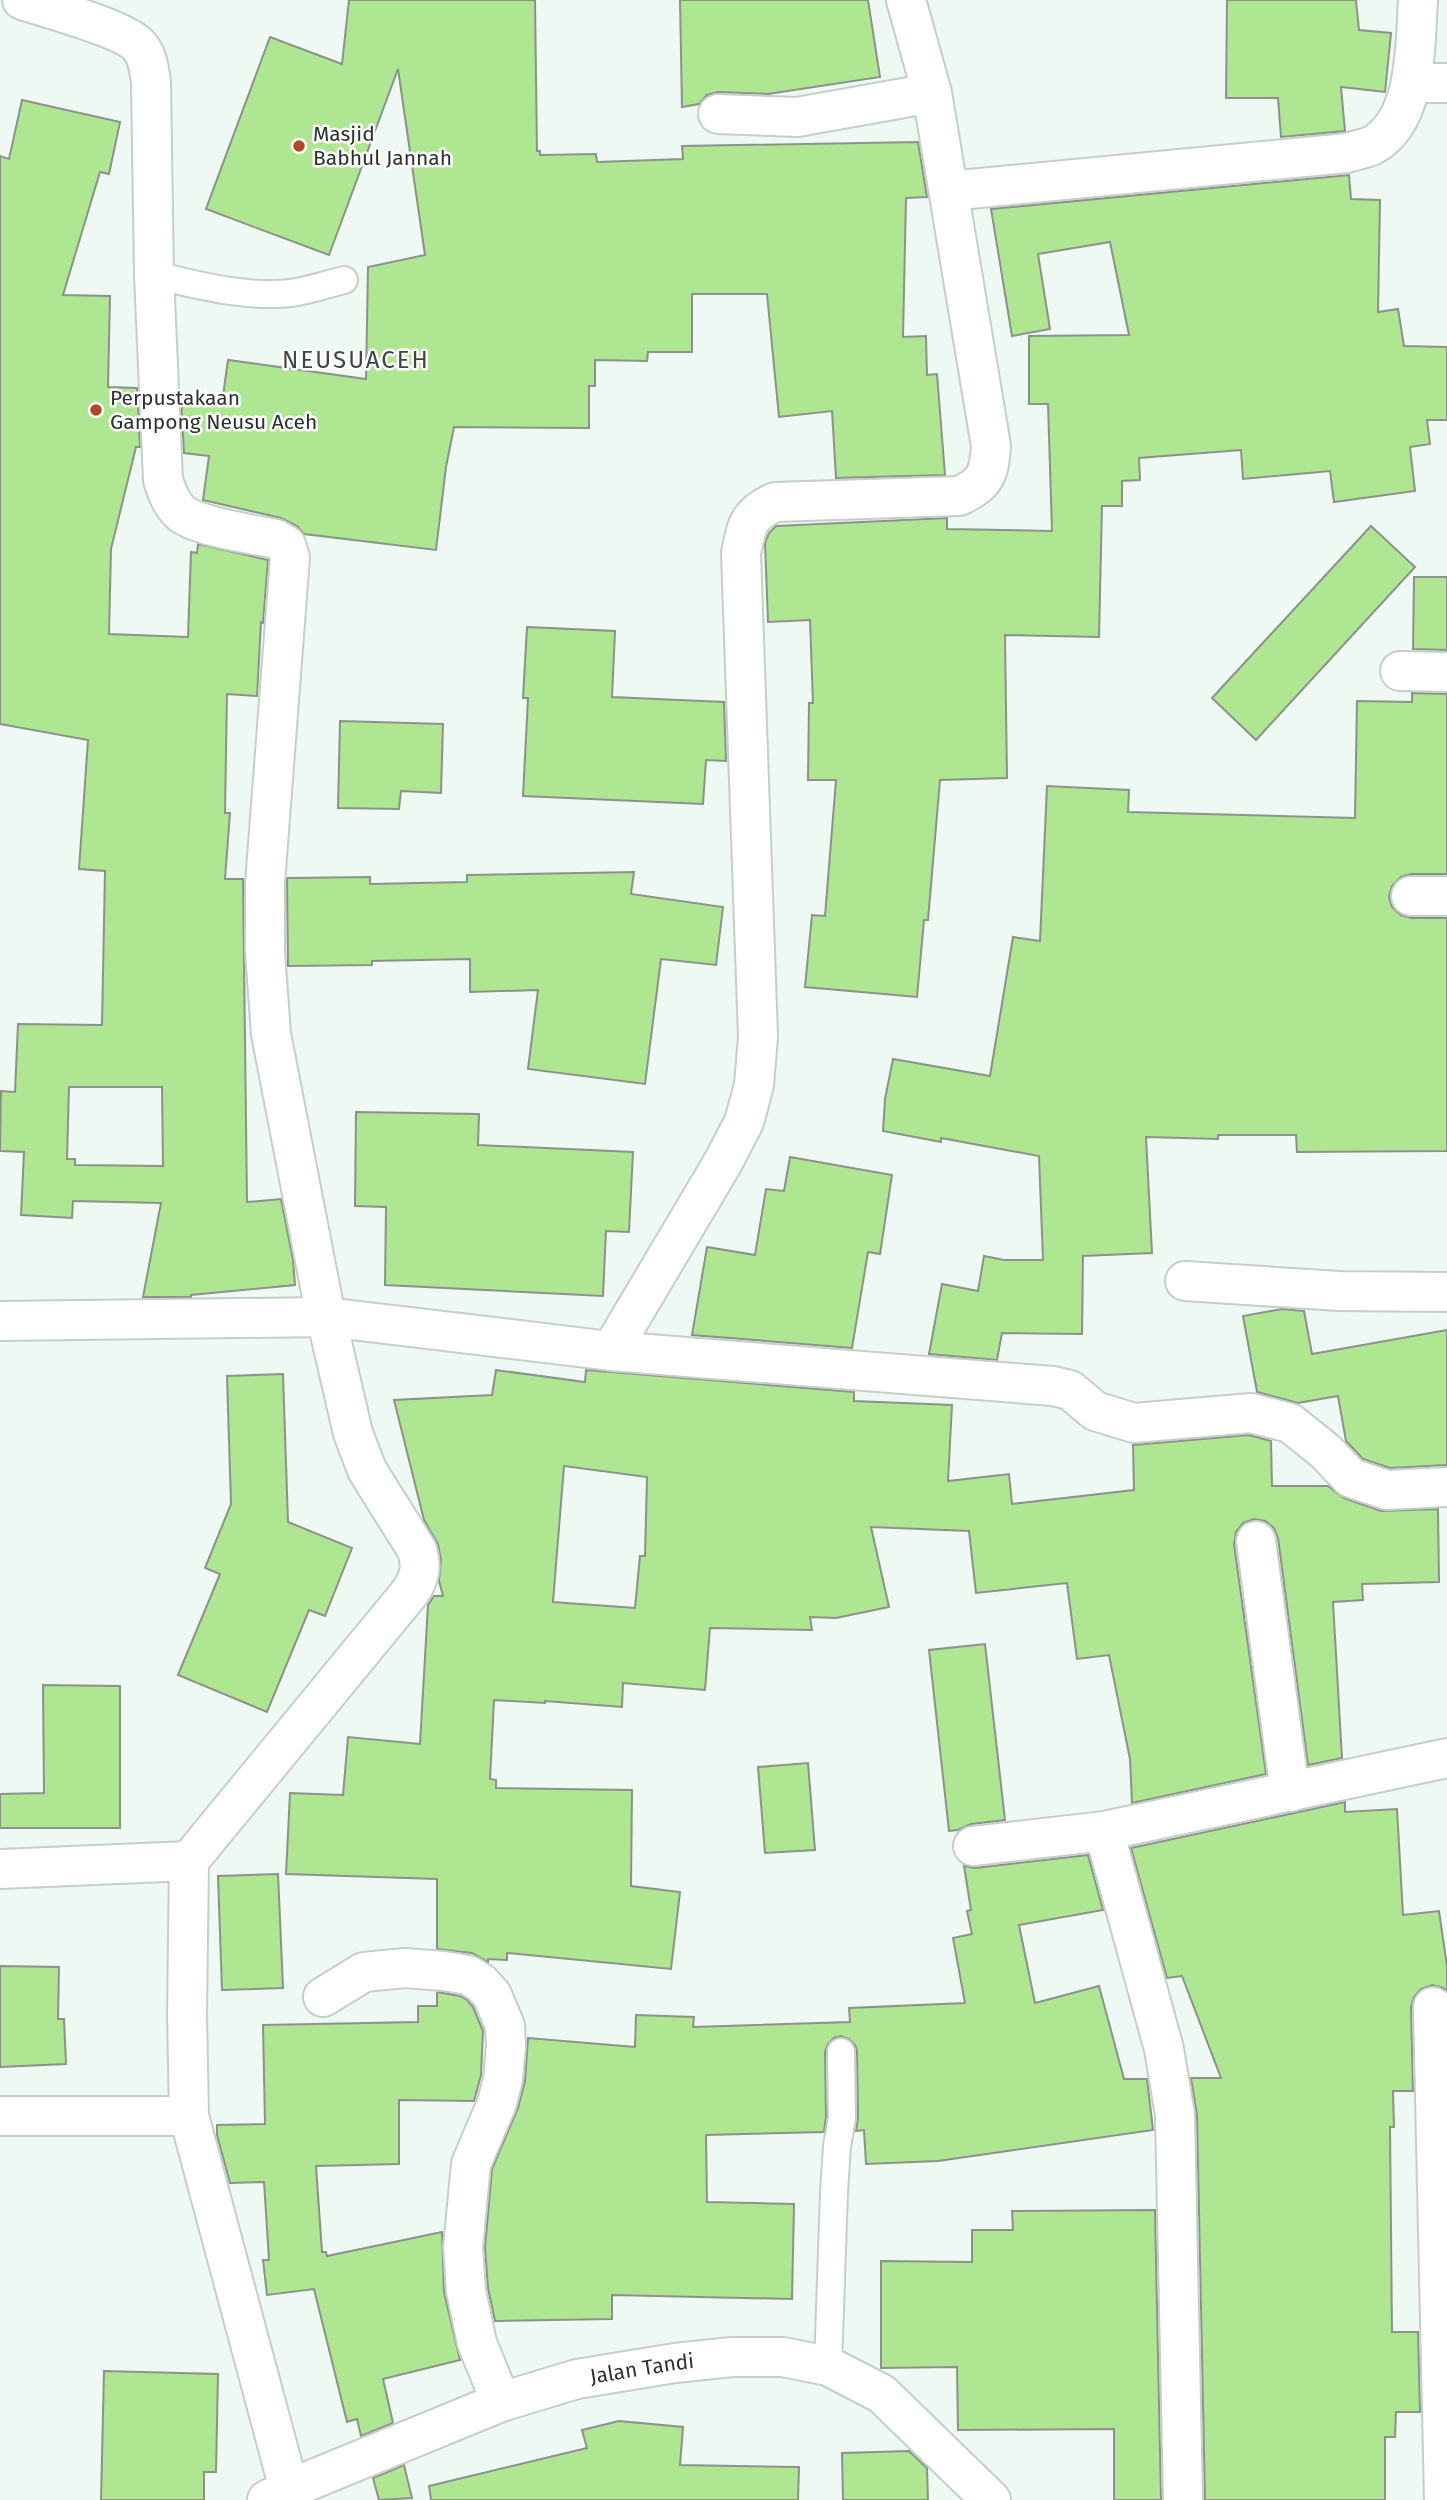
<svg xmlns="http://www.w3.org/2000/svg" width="1447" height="2500" viewBox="0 0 1447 2500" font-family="'Fira Sans',sans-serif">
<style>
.building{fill:#aee691;stroke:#8c928a;stroke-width:2;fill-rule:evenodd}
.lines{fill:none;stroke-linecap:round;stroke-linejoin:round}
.service-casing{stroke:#c5cfc9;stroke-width:30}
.minor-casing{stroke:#c5cfc9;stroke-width:42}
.service{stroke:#fff;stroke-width:26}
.minor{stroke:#fff;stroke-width:38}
.poi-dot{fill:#b14927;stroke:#fff;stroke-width:2.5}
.labels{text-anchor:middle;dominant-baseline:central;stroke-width:5;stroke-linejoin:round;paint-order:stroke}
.poi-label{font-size:21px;fill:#2d312e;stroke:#fff;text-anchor:start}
.street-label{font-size:21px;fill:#2d312e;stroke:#fff}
.quarter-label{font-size:24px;letter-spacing:2px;fill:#3e4641;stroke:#fff}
</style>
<rect width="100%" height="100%" fill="#eff9f3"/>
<g class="building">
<path d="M349,0H535L537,151H540V155L596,154L597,162L683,159L682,146L918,142L927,197L906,198L903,337L926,336L927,375L937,374L945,475L836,478L832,411L779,417L767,294H692V352H648L647,361L595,360V386H589V428L454,427L446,467L436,550L304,534L297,526L281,518L203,500L209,456L184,453L181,398L222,403L228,360L366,379L368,267L425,255L398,69L329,255L206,209L270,37L342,64Z"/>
<path d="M680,0H868L880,77L768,94L718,92L707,95L699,104L682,107Z"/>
<path d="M1227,0H1356L1359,30L1391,33L1385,92L1341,87L1345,131L1281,137L1278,98H1226Z"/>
<path d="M22,100L120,122L109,174L100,172L63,295L110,296L108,387L137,388L140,447H136L111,549L109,634L188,637L191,552L197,553L198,544L268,560L263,623L261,622L257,696L227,694L225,813H230L225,879H243L247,1202L281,1199L293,1260L295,1285L191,1295V1297H143L161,1203L73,1201L72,1218L21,1215L24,1152L0,1151L1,1091L15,1092L18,1024L102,1025L105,871L79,869L88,740L0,724V156L9,159ZM69,1087H162L163,1166L75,1165V1159H67Z"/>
<path d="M1349,175L1351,199L1380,200L1378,312L1398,309L1404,346L1447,347V420H1427L1430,444L1410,447L1415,491L1334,502L1330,471L1243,479L1241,450L1139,458L1140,480L1122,481V506H1102L1099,637L1005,635L1007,778L940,780L928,920H924L917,997L805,987L812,915L825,916L836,780H808L809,703H813L810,620L768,622L765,543L769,533L776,526L947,518V529L1052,531L1048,404H1029V336L1129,335L1110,242L1038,254L1050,329L1012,336L991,209Z"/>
<path d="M1371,526L1415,567L1256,740L1212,698Z"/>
<path d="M1414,577H1447V650L1413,649Z"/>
<path d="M527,627L615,631L612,697L724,702L726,761L706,760L703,804L523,796L528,698H523Z"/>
<path d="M1412,693L1447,694V874H1411L1401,877L1392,886L1389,897L1392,907L1401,915L1411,918H1447V1151L1297,1152L1296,1135H1218V1139L1146,1137L1152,1253L1083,1256L1082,1334L1002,1333L997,1360L929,1354L942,1284L978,1291L984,1256L1004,1260H1043L1039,1156L941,1138V1142L883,1131L885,1099L893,1059L990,1076L1013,937L1040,941L1047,786L1129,790L1128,812L1355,818L1357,701L1412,702Z"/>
<path d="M340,721L443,724L441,793L401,791L399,809L338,808Z"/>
<path d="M634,872L631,894L723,907L716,965L661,959L645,1084L528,1069L538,990L470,992V959L372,961V965L288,966L287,878L370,877V884L467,882V875Z"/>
<path d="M356,1112L479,1114L478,1145L633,1152L629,1232L606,1231L603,1296L385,1285L386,1207L355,1206Z"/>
<path d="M790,1157L892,1175L880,1254L868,1252L852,1348L692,1335L707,1247L755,1255L766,1189L784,1191Z"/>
<path d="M1282,1309L1304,1311L1312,1354L1447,1330V1465L1390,1468L1363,1459L1346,1441L1338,1396L1298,1403L1257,1392L1243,1316Z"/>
<path d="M496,1370L585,1382L586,1370L854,1392V1401L952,1405L948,1481L1009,1474L1012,1504L1134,1490L1133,1445L1249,1435L1271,1441L1272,1486H1328L1344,1498L1381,1511L1438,1509L1439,1582L1362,1584L1363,1600L1333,1602L1342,1758L1308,1765L1278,1538L1274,1528L1265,1521L1254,1519L1243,1523L1236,1532L1234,1544L1266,1774L1132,1803L1130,1759L1109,1655L1077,1659L1067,1583L976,1593L969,1531L871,1527L889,1607L836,1618L810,1617L812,1630L710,1628L705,1690L623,1683L622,1707L545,1701V1703L494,1700L490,1779L496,1780V1788L632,1790L631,1886L680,1892L671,1969L507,1953V1960L488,1959V1962L472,1953L437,1949V1879L286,1874L290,1793L343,1795L348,1737L420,1744L428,1605L434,1596H443L439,1581L441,1560L438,1544L424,1520L394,1400L492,1395ZM564,1466L647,1477L645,1556H640L635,1608L553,1602Z"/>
<path d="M283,1374L288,1522L352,1548L325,1616L309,1610L267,1712L178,1675L220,1574L205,1568L231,1504L227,1376Z"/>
<path d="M985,1644L1005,1820L971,1824L958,1830L949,1831L929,1650Z"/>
<path d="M43,1685L120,1686V1828H0V1794L44,1793Z"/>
<path d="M808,1763L815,1850L765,1853L758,1767Z"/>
<path d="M1345,1802V1812L1397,1809L1403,1915L1439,1911L1447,1966V1991L1443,1988L1432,1985L1421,1989L1414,1997L1411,2007L1413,2091H1393L1394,2127H1390L1392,2332H1418L1420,2412H1396L1395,2437H1385V2500H1205L1197,2115L1191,2078H1221L1182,1976L1167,1978L1131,1848Z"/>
<path d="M1088,1855L1103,1910L1019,1925L1035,2003L1099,1986L1124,2079H1147L1153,2130L938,2161L866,2164L864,2130L856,2131L858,2118L857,2051L855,2045L849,2039L841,2036L834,2038L828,2044L825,2052L826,2117L824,2132L706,2135L707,2202L794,2204L792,2299L612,2295V2319L495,2321L488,2288L485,2247L492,2169L518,2108L525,2081L528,2038L635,2047L636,2015L694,2017L693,2027L850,2022L849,2008L965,2003L953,1938L972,1934L967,1911L971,1910L964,1866L975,1868Z"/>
<path d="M278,1874L283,1988L222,1990L218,1876Z"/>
<path d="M0,1966L59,1967L58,2019H64L66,2064L0,2067Z"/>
<path d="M437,1992L460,1996L467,2000L473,2007L483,2031L481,2075L474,2101L399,2100V2164L316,2166L322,2252H326L327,2256L442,2232L444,2292L460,2360L383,2379L393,2423L361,2436L357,2419L347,2422L314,2289L267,2295L263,2260H269L264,2182L230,2183L217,2135V2125L265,2124L263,2025L418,2022V2006H437Z"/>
<path d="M1155,2210L1161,2500H1114V2429L958,2430L957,2367L881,2368V2261L972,2262V2230H1013L1012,2211Z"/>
<path d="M104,2371L218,2374L216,2472H204V2500H101Z"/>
<path d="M619,2421L683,2427L680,2465L799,2467L798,2500H431L429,2486L587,2448L582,2430Z"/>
<path d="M909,2451L927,2468L928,2500H843L842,2453Z"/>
<path d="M404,2465L412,2498L379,2500L373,2478Z"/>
</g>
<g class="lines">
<defs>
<g id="service">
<path d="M154,275C198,285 245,298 291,293C308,291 327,284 344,280"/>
<path d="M828,2366L834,2192L837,2146L842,2118L841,2052"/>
</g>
<g id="minor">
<path d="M22,0C46,8 125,29 139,46C148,56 149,69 151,82L154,275L163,480C167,492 171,504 181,513C198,527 253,534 276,539L286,545L290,557L265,883V952L271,1034L326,1317L353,1433L367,1470L417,1550C422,1566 420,1577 411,1591L189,1861L187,2014L189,2116L289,2489"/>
<path d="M1411,83H1447"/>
<path d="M718,114L797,117L932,93"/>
<path d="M949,191L1347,153C1355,150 1365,149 1373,145C1418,120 1415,44 1418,0"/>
<path d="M1400,671L1447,672"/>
<path d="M1411,896H1447"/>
<path d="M1185,1281L1339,1291L1447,1292"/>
<path d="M0,1321L326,1317L611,1351L1053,1386L1070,1390L1095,1411L1134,1423L1251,1413L1290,1423L1325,1451L1351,1478L1387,1490L1447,1487"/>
<path d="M611,1351L722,1164L744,1122L754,1085L758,1037L741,553C747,525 747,515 775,502L959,496C986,484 989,474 991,446L932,93L906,0"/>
<path d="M1256,1541L1290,1792"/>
<path d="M1104,1831L1164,2049L1175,2115L1183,2500"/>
<path d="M973,1846L1104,1831L1447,1758"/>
<path d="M0,1869L189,1861"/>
<path d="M323,1997L364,1972L405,1968L444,1971L468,1975L481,1983L492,1995L505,2026L506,2046L503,2079L497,2103L471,2164L463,2247L466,2291L477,2343L501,2402"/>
<path d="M1433,2007L1444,2500"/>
<path d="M0,2116H189"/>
<path id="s1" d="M267,2500L289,2489L501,2402L577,2379L675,2363L732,2357H783L828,2366L882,2394L991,2500"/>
</g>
</defs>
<use href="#service" class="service-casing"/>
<use href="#minor" class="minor-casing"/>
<use href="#service" class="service"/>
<use href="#minor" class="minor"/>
</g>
<g class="poi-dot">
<circle cx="299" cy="146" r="7"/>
<circle cx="96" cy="410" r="7"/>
</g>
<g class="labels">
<g class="poi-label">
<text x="313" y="134">Masjid<tspan x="313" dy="24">Babhul Jannah</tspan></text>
<text x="110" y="398">Perpustakaan<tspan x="110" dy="24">Gampong Neusu Aceh</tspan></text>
</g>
<g class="street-label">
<text stroke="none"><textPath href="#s1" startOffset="399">Jalan Tandi</textPath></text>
</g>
<g class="quarter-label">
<text x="356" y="360">NEUSUACEH</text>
</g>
</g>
</svg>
